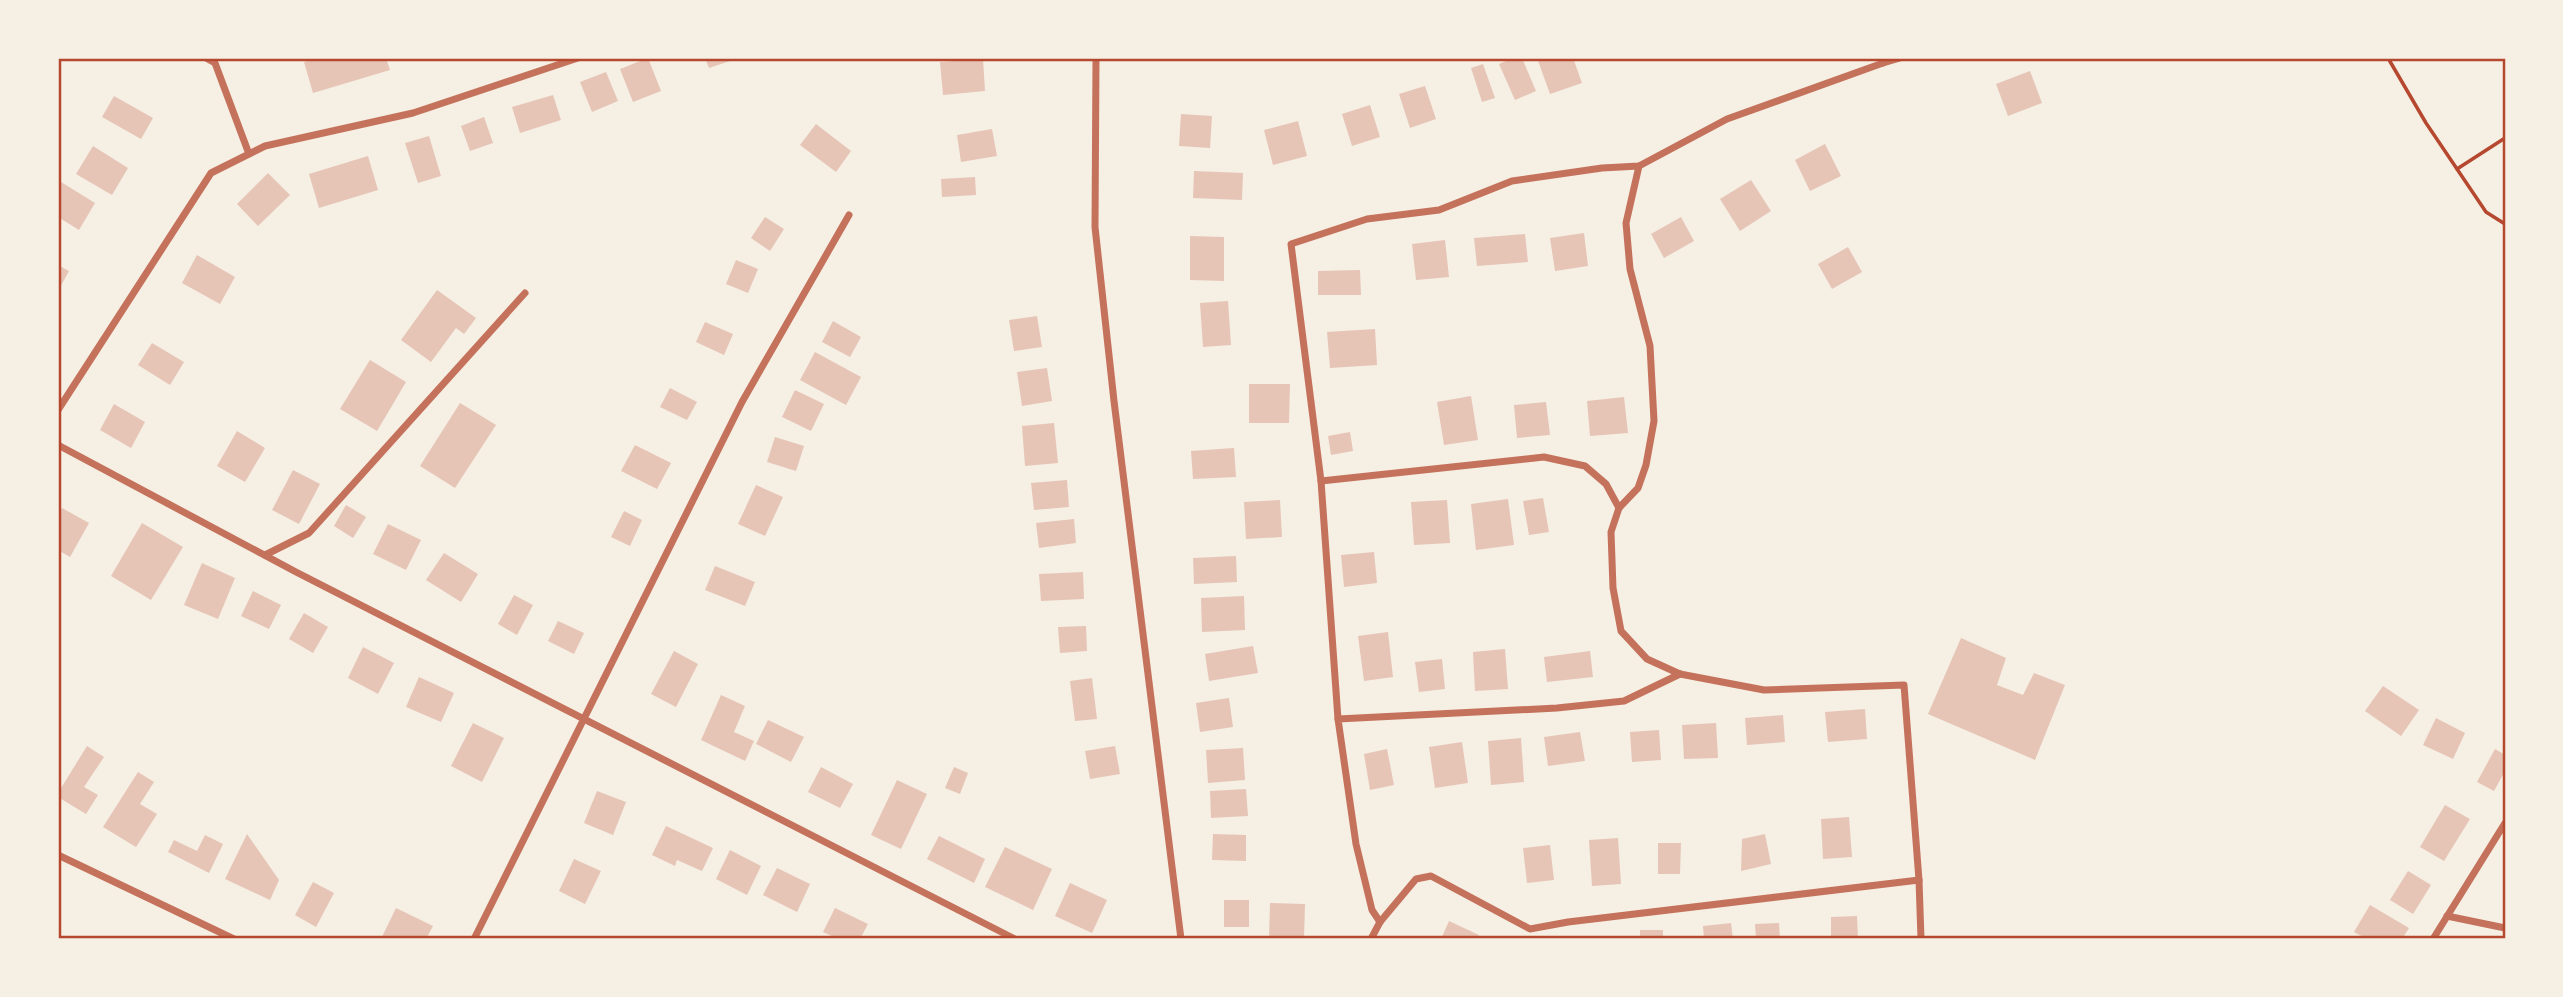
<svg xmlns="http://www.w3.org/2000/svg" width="2563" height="997" viewBox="0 0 2563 997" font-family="'Source Serif 4',serif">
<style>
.building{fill:#e6c5b7}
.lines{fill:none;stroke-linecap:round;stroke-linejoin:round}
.path{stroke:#b5482f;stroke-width:3.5}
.minor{stroke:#c5725c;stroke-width:7}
.neatline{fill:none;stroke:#b5482f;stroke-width:2.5}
</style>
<rect width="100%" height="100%" fill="#f6efe4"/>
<g class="building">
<path d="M319,58H386L390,70L313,93L304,62Z"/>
<path d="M648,58L661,91L633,102L620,69Z"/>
<path d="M705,58H729L730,61L709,68Z"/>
<path d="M1513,58H1522L1536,91L1515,100L1499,64Z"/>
<path d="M1537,58H1573L1582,83L1550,94Z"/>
<path d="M983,59L985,91L943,95L940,62Z"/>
<path d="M1483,64L1495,98L1482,102L1471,68Z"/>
<path d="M2030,71L2042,103L2008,116L1996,84Z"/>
<path d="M606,72L618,101L592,112L580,82Z"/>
<path d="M1425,86L1436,119L1410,128L1399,94Z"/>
<path d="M553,95L561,120L520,133L512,107Z"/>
<path d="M114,96L153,118L141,139L102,117Z"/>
<path d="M1370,105L1380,137L1352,146L1342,114Z"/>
<path d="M1181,114L1212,116L1210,148L1179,146Z"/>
<path d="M484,117L493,143L470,151L461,126Z"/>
<path d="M1298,121L1307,156L1273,165L1264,130Z"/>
<path d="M816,124L851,151L836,172L800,145Z"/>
<path d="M992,129L997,156L961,162L957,135Z"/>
<path d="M429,136L441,176L418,183L405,143Z"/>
<path d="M1825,144L1841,176L1810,191L1795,160Z"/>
<path d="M93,146L128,168L112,195L76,174Z"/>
<path d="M368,156L378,190L319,208L309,174Z"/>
<path d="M1194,171L1243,173L1242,200L1193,198Z"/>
<path d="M268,173L290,195L258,226L237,204Z"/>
<path d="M975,177L976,195L942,197L941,179Z"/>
<path d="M1751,180L1771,211L1740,231L1720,199Z"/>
<path d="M61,182L95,203L79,230L58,217V188Z"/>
<path d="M765,217L784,229L770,251L751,238Z"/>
<path d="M1681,217L1694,241L1664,258L1651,234Z"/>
<path d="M1584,233L1588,266L1555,271L1550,238Z"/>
<path d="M1525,234L1528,262L1477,266L1474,238Z"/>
<path d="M1190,236L1224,237V281L1190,280Z"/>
<path d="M1445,240L1449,277L1416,280L1412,244Z"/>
<path d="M1848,247L1862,272L1832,289L1818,264Z"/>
<path d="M197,255L235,277L220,304L182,283Z"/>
<path d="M736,260L758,269L748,293L726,284Z"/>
<path d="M58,265L69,271L58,291Z"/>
<path d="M1360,270L1361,295H1318V271Z"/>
<path d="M437,290L476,318L464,334L456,328L431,362L401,340Z"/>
<path d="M1228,301L1231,345L1203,347L1200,303Z"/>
<path d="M1037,316L1042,347L1014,351L1009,320Z"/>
<path d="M833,321L861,337L850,357L822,342Z"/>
<path d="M705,322L733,334L724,355L696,342Z"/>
<path d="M1375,329L1377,365L1330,368L1327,332Z"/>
<path d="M152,343L184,362L170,385L138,365Z"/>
<path d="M815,352L861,377L846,405L800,380Z"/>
<path d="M370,360L406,382L377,431L340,409Z"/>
<path d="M1047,368L1052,401L1022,406L1017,372Z"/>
<path d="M1249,384H1290L1289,423H1249Z"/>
<path d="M670,388L697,402L687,420L660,407Z"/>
<path d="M795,390L824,404L811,431L782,417Z"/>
<path d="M1471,396L1478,440L1444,445L1437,402Z"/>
<path d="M1624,397L1628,433L1590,436L1587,401Z"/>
<path d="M1546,402L1550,435L1517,438L1514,405Z"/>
<path d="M460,403L496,425L455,488L420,466Z"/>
<path d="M114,404L145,422L131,448L100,430Z"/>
<path d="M1054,423L1058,463L1025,466L1022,426Z"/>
<path d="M237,431L265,448L245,482L217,466Z"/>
<path d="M1350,432L1353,451L1331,455L1328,436Z"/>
<path d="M775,437L804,446L796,471L767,462Z"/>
<path d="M635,445L671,463L657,489L621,471Z"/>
<path d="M1234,448L1236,477L1193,479L1191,451Z"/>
<path d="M293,470L320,484L299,524L272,510Z"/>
<path d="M1067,480L1069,507L1034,510L1031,483Z"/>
<path d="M756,485L783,497L765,536L738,524Z"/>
<path d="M1543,498L1549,532L1529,535L1523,501Z"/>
<path d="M1508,499L1514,545L1476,550L1471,504Z"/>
<path d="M1280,500L1282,537L1246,539L1244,502Z"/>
<path d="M1447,500L1450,543L1414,545L1411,502Z"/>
<path d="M346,505L366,517L353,538L334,526Z"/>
<path d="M62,508L89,523L70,557L58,550V517Z"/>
<path d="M624,511L642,520L630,546L611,537Z"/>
<path d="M1074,519L1076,543L1039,548L1036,523Z"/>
<path d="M142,523L183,547L151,600L111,576Z"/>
<path d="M388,524L421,540L406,570L373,554Z"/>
<path d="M1374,552L1377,583L1344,587L1341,555Z"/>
<path d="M444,553L478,574L461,602L426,580Z"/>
<path d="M1236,556L1237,582L1194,584L1193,558Z"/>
<path d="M202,563L235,578L218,619L184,605Z"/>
<path d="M715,566L755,582L745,606L705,590Z"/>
<path d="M1083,572L1084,599L1041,601L1039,574Z"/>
<path d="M253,591L281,605L269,629L241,616Z"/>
<path d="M514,595L533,605L517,635L498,624Z"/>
<path d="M1244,596L1245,630L1202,632L1201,598Z"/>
<path d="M304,613L328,627L313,653L289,639Z"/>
<path d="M558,621L584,633L574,654L548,641Z"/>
<path d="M1086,626L1087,651L1060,653L1058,627Z"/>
<path d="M1388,632L1393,677L1364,681L1358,636Z"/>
<path d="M1961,638L2006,658L1997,685L2023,695L2034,673L2065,685L2035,760L1928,714Z"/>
<path d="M1253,646L1258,673L1209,681L1205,654Z"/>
<path d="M363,647L394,663L378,694L348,678Z"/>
<path d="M1505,649L1508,689L1475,691L1473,652Z"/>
<path d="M674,651L698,664L676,707L651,694Z"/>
<path d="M1590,651L1593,677L1547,682L1544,657Z"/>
<path d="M1442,659L1445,689L1419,692L1415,662Z"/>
<path d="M419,677L454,693L441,722L406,707Z"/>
<path d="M1092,678L1097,719L1075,721L1070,681Z"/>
<path d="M2383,686L2419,710L2401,736L2365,711Z"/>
<path d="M721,695L745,706L734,732L754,741L745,761L701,740Z"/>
<path d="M1229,698L1233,727L1200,732L1196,703Z"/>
<path d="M1865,709L1867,739L1828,742L1825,712Z"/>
<path d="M1783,715L1785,742L1747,745L1745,718Z"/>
<path d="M2436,718L2465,733L2453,759L2423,745Z"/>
<path d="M768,720L804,737L791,762L756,744Z"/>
<path d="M473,723L504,738L482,782L451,766Z"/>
<path d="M1716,723L1718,758L1684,759L1682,725Z"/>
<path d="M1659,730L1661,760L1632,762L1630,732Z"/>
<path d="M1580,732L1585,761L1548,766L1544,737Z"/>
<path d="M1521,738L1524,782L1491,785L1488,741Z"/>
<path d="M1462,742L1468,783L1435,788L1429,747Z"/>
<path d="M87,746L104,757L84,787L98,795L86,814L58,797V793Z"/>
<path d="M1115,746L1120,774L1090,779L1085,751Z"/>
<path d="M1243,748L1245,780L1208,783L1206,750Z"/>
<path d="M1387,749L1394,785L1370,790L1364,754Z"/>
<path d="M2495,749L2505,755V771L2494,791L2477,782Z"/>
<path d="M821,767L853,784L840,808L808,792Z"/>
<path d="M954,767L968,773L960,794L945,788Z"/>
<path d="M138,772L154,782L140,804L157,814L136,847L103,827Z"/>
<path d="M897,780L927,794L901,849L871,835Z"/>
<path d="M1246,789L1248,816L1211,818L1210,791Z"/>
<path d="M597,791L626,802L613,835L584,823Z"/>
<path d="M2445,805L2470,819L2444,861L2420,847Z"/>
<path d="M1849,817L1852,857L1823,859L1821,819Z"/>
<path d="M666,826L713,848L702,871L677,860L675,866L652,855Z"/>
<path d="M247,834L279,880L270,900L225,879Z"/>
<path d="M1213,834L1246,835V861L1212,860Z"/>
<path d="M1765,834L1771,864L1741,871L1742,839Z"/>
<path d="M205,835L223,844L209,873L168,852L174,840L197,851Z"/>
<path d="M939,836L985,859L974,883L927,859Z"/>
<path d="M1618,838L1621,884L1592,886L1589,840Z"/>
<path d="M1658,843H1681L1680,874H1658Z"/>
<path d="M1550,845L1554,880L1527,883L1523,848Z"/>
<path d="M1005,847L1052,869L1033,910L985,887Z"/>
<path d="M730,850L761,866L747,895L716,879Z"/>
<path d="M574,859L601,871L585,904L559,891Z"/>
<path d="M777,868L810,884L797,912L763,895Z"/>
<path d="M2408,871L2431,885L2413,914L2390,900Z"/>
<path d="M313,882L334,893L316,927L295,915Z"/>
<path d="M1070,883L1107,900L1092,933L1055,916Z"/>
<rect x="1224" y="900" width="25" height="27"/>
<path d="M1270,903L1305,904L1304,939L1269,938Z"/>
<path d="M2370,905L2409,928L2402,939H2367L2354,932Z"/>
<path d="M396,908L433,926L426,939H381Z"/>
<path d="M835,908L868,924L860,939H838L823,932Z"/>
<path d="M1857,916L1858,939H1831V917Z"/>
<path d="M1449,921L1479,935L1477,939H1441Z"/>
<path d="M1731,923L1733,939H1704L1703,926Z"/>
<path d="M1779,923L1780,939H1756L1755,924Z"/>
<rect x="1640" y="930" width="23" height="9"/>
</g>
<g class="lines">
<g class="path">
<path d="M2388,58L2426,123L2486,212L2505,224"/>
<path d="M2457,169L2505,138"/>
</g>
<g class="minor">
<path d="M206,58L215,63L249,154"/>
<path d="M1096,58L1095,227L1114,401L1181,939"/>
<path d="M1882,58L1883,63L1900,58"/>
<path d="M1639,166L1626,223L1630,269L1650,346L1654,421L1646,465L1638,488L1619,508L1611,532L1613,588L1621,631L1647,659L1680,674L1764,690L1904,685L1919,880L1921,939"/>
<path d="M58,410L211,173L265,146L413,113L578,58"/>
<path d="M58,445L296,572L1015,939"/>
<path d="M1321,481L1544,457L1585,466L1606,484L1619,508"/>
<path d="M265,555L309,533L525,293"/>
<path d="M1338,719L1321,481L1291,244L1367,219L1439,210L1512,181L1602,168L1639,166L1727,119L1883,63"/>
<path d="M58,855L234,939"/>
<path d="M2447,916L2505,928"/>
<path d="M1380,922L1372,910L1356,844L1338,719L1557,708L1624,701L1680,674"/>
<path d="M474,939L742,402L849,215"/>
<path d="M1371,939L1380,922L1416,879L1431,876L1530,929L1568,922L1919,880"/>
<path d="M2433,939L2505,823"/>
</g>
</g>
<rect width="2563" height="997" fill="none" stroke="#f6efe4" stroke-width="119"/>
<rect x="60" y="60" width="2444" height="877" class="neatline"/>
</svg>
